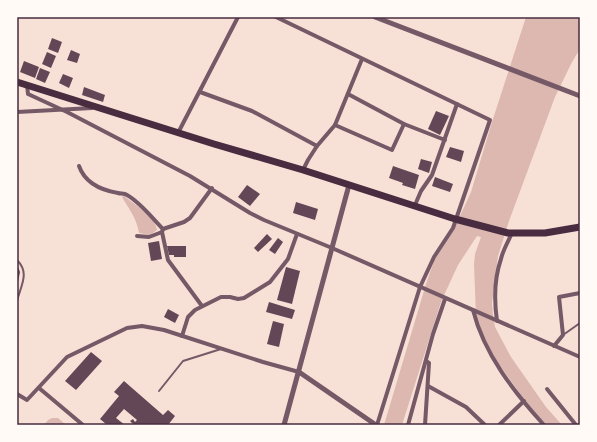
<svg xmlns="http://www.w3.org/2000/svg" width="597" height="442" viewBox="0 0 597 442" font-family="'Work Sans',sans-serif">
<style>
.water{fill:#dcb8b0}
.building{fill:#644757}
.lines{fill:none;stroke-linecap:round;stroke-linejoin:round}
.service{stroke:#755966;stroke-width:2}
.minor{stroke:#755966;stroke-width:4}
.tertiary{stroke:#755966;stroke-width:5}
.trunk{stroke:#4a2c40;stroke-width:7}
.neatline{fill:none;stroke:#4a2c40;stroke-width:1.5}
</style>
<rect width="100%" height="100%" fill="#f7e1d7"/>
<g class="water">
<path d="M526,17H580V49L572,62L555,97L509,221L498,256L492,303L493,315L495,327L511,357L546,407L562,425H546L524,399L495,359L485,339L476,317L474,264L475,254L481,237L477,236L458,265L441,302L402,425H384L426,284L434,261L454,229L471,192L492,122Z"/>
<path d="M124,196C133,203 156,218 157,230L150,235L139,233C137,219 129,209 122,197Z"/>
<path d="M52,418H58L66,425H44L48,420Z"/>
</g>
<g class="building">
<path d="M52,38L62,42L58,53L48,49Z"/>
<path d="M71,50L80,54L77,63L67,60Z"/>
<path d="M47,52L56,56L51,68L42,64Z"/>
<path d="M24,61L39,67L35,78L20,72Z"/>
<path d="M40,68L50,72L45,83L36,79Z"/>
<path d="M63,74L73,78L69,88L59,83Z"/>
<path d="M84,87L105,95L103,102L82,95Z"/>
<path d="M436,111L449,116L440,135L428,129Z"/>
<path d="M450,147L464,151L461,162L446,157Z"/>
<path d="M421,159L432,162L429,173L418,169Z"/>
<path d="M393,166L419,175L415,189L402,185L403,183L389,178Z"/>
<path d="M435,177L453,184L450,192L432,186Z"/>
<path d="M247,185L260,194L250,206L238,197Z"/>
<path d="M296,202L318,209L315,220L293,213Z"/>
<path d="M267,234L272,239L258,252L254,248Z"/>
<path d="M278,238L283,242L275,254L269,250Z"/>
<path d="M159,241L162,259L151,261L148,243Z"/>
<path d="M167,246H186V257H174V255H169Z"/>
<path d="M17,264L20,272L18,282H17Z"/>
<path d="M286,267L300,271L292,304L277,300Z"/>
<path d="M269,302L295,310L292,319L266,312Z"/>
<path d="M168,309L179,315L175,323L164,317Z"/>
<path d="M273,321L284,324L279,347L267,344Z"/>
<path d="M91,352L102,361L76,390L65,381Z"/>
<path d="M124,381L163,415L168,410L175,416L168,425H132L133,424L130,421L133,419L135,422L137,420L124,409L116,418L125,425H104L106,424L100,419L119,396L114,392Z"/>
</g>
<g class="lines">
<g class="service">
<path d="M17,260C30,273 21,285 17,301"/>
<path d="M563,335L580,323"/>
<path d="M159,391L183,361L221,349"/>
</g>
<g class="minor">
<path d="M276,17L490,120L453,228L434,257L420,287L377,425"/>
<path d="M27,85L28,94L67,112L190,176L250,213L264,220L332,248L580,357"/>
<path d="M200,92L252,111L317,146"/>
<path d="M348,94L404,124L445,140"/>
<path d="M17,112L92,108"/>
<path d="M335,125L392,150L404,124"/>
<path d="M178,133L238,17"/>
<path d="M79,166C85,183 100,190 118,193C121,194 124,193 127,195C141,203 152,218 163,229L184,222L190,218L212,188"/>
<path d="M303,170L308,160L317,146L335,125L362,59"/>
<path d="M415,205L421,191L432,175L457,104"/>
<path d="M163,229L162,232L168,260L202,306"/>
<path d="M137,236L149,237L162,232"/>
<path d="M473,310C484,354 514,392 544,425"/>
<path d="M497,321C494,300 494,279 501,259C503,250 508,242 512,233"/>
<path d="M182,336L188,317L195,310L221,297H230L238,299L244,298L270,282L288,259L297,234"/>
<path d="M554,346L563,335L559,297L580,293"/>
<path d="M428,386L466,407L485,425"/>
<path d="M39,388L83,425"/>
<path d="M547,389L576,425"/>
<path d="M17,394L27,400L67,357L127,328L142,326L164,330L263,362L299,372"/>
<path d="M408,425L433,334L445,299"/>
<path d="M425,425L429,363L426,361"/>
<path d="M499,425L524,401"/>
</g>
<g class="tertiary">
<path d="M375,17L580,96"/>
<path d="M299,372L376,425"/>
<path d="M284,425L349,185"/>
</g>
<path class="trunk" d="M17,82L214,144L303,170L455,219L508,233H545L580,227"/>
</g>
<rect width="597" height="442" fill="none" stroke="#fffaf5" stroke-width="36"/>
<rect x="18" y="18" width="561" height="406" class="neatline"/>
</svg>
